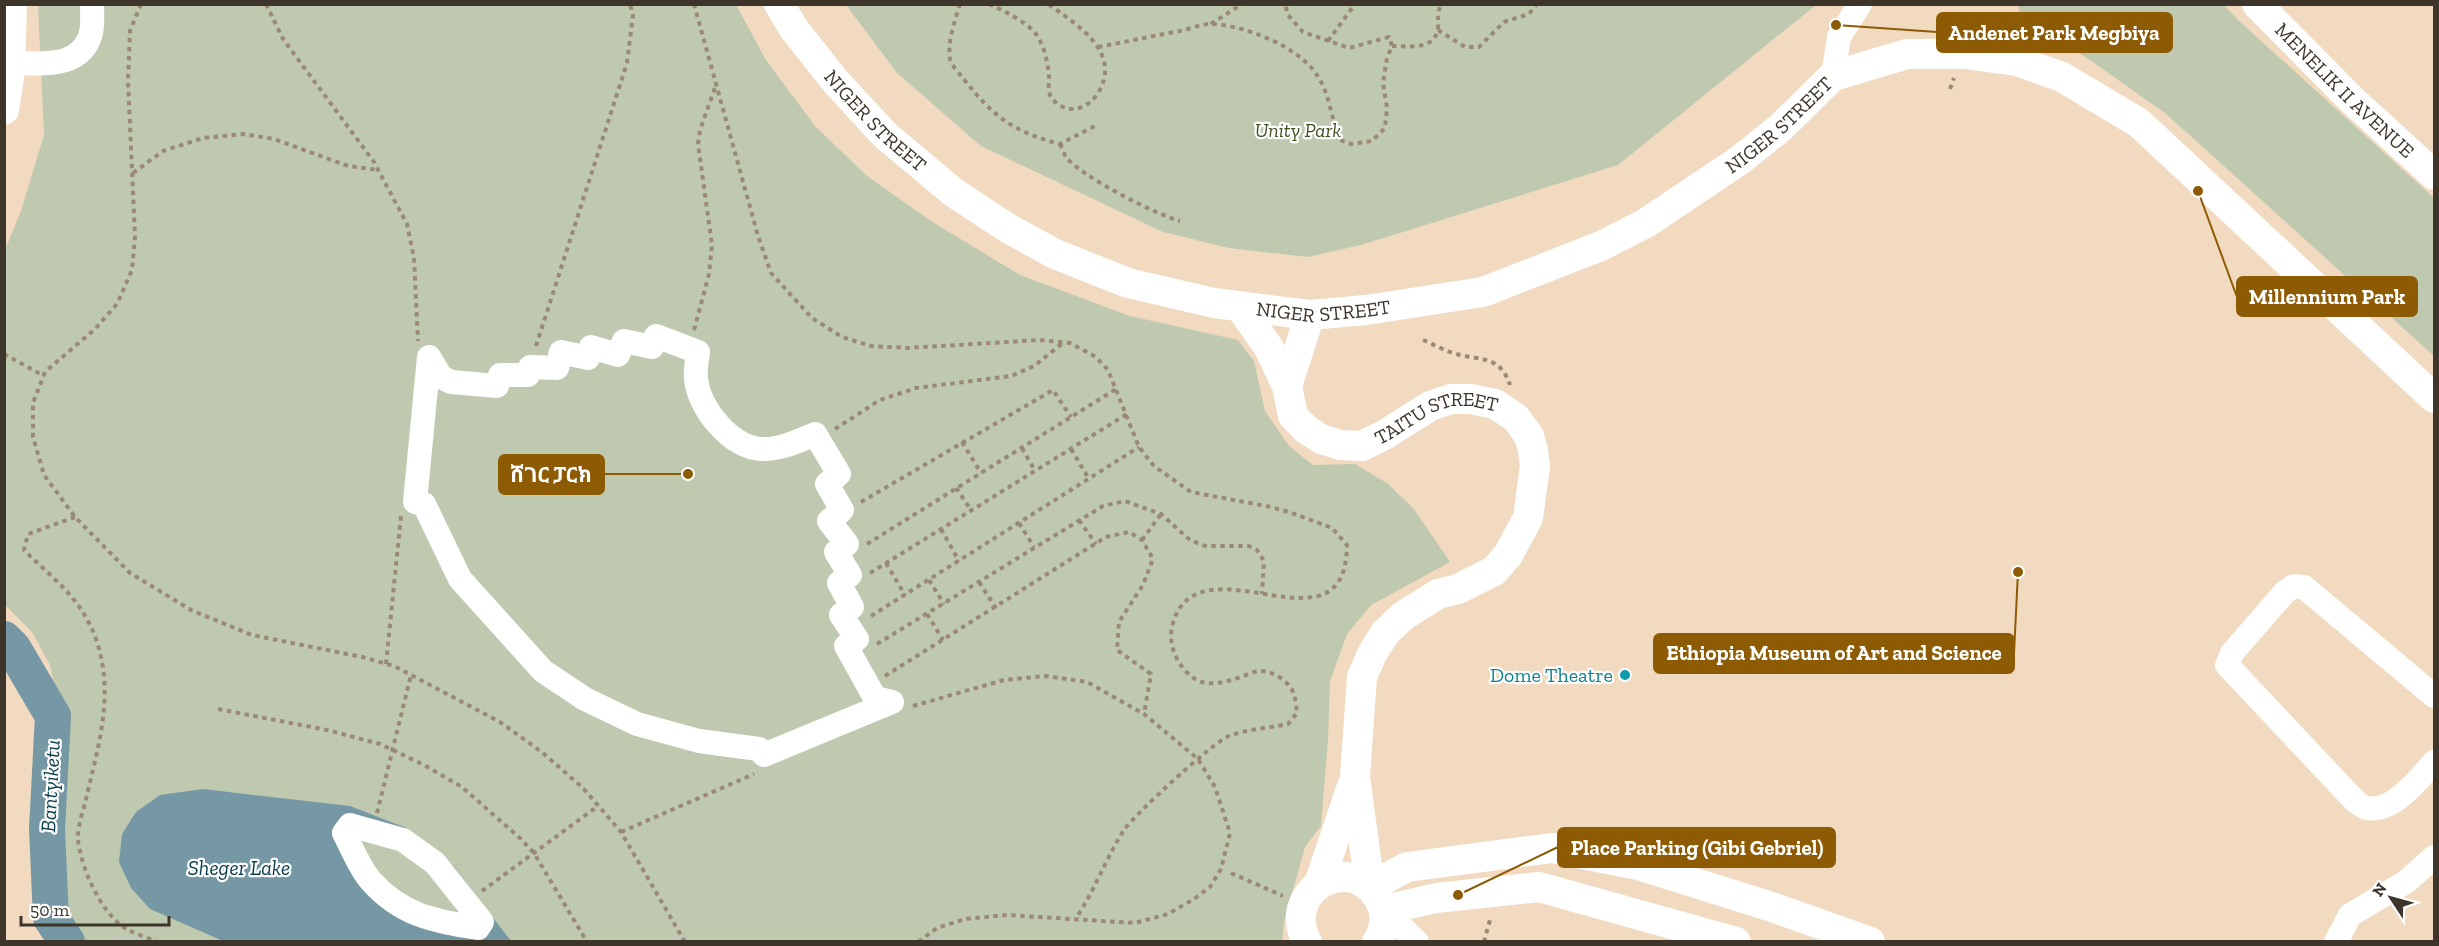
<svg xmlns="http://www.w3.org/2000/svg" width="2439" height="946" viewBox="0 0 2439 946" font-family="'Zilla Slab','Noto Sans Ethiopic',serif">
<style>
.green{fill:#bfc9af}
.water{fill:#7698a5;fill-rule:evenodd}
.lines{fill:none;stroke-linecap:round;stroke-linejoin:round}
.river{stroke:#7698a5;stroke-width:36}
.path{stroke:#9a8977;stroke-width:4;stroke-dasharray:4.5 4.5;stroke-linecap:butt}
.minor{stroke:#fff;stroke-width:24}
.major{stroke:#fff;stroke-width:30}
.culture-dot{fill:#0f9aa8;stroke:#fff;stroke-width:2}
.labels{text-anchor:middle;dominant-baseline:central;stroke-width:4.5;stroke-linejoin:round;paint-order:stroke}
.street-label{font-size:20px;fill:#3d342a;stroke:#fff}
.park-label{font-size:20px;font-style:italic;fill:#425122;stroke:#fff}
.culture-label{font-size:20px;fill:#0d838f;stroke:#fff;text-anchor:end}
.water-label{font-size:21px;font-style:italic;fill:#063c4b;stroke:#fff}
.leader{fill:none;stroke:#8c5b03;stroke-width:2}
.callout-dot{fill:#8c5b03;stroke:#fff;stroke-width:2}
.callout{fill:#8c5b03;stroke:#8c5b03;stroke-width:2}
.callout-label{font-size:21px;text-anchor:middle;font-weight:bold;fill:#fff}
</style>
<rect width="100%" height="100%" fill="#f1dac0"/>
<g class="green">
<path d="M38,4L736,5L766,60L815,126L867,176L934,223L1020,275L1130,316L1238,340L1254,361L1265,411L1289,446L1313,465L1355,464L1387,483L1414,509L1450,562L1371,605L1347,634L1330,681L1328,739L1321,826L1305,847L1284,922L1282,942L80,941L58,909L48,869L63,763L56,694L50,665L32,632L5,605V250L21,211L44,135Z"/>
<path d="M846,5H1816L1618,165L1361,245L1308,257L1229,248L1163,232L981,146L897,73Z"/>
<path d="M2018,5H2224L2238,20L2434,198V356L2165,113L2087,58L2034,25L2021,20Z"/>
</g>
<path class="water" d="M203,789L350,806L404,827L429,845L454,867L511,941H223L150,909L131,888L119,862L122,834L136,812L160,795ZM350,825L435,863L478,928L370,880Z"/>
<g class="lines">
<path class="river" d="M4,639L13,648L53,716L47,829L51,918L67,942"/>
<g class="path">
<path d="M141,4L130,31L128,81L135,237L132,270L117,304L95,329L45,372L33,403V437L44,475L75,517L130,573L191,610L252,635L362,657L394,666L500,722L543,753L583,788L621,832L685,942"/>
<path d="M266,4L283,39L374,162L407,224L414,258L418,341"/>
<path d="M694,4L758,236L771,273L812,318L842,337L871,346L908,348L1040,340L1070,343L1096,357L1108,370L1139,447L1154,466L1191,492L1271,507L1292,513L1332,528L1347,545C1346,600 1316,602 1270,595C1234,589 1186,578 1173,623C1168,639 1173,656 1184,669C1201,691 1224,683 1246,675C1250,674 1255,671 1259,671C1272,670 1291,682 1294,695C1296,700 1296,707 1297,713L1288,724C1269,728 1247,729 1229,736C1213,742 1134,815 1124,830C1106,858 1095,890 1076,918"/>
<path d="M960,4C955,21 947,42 950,59C952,66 959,73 963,78C993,117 1014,132 1060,144L1097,125"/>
<path d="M989,4C1004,11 1030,23 1038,37C1045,49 1048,63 1049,77C1049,82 1048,90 1050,95C1054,103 1063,109 1072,109C1083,109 1092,102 1098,93C1123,52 1076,24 1048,4"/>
<path d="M1211,24L1242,4"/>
<path d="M1438,30L1465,47H1479L1504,22L1529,14L1537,4"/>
<path d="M1972,32L1976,18"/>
<path d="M1328,41L1355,4"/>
<path d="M1392,46C1408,46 1435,51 1438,28C1439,19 1436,13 1442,4"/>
<path d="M1098,47C1125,42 1152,36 1180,31C1190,29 1201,24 1211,24C1244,25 1298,46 1317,75C1330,94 1331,119 1340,140L1351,144L1372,141L1385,128L1387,108L1383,83L1387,58L1392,46L1389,37L1349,48L1303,32L1288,15L1285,4"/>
<path d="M1950,89L1954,78"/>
<path d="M1060,144C1062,148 1064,154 1066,157C1080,176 1157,215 1180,221"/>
<path d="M133,173L163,151L203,138L244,134L274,139L348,166L379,170"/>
<path d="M694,330L709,274L712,245L698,144L700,130L716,85"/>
<path d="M1423,340C1433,344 1443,350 1453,353C1478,361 1500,354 1510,385"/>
<path d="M536,346L627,63L633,15L630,4"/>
<path d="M4,354L44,376"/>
<path d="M835,429L880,400L916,388L1011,376L1034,366L1064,342"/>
<path d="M962,442L981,473"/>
<path d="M1022,448L1035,471"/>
<path d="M1071,449L1089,479"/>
<path d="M956,488L971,510"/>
<path d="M861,502L1053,390L1071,417"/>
<path d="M75,517L28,534L24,550C55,581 82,598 97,642C114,695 99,743 87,795C84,809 77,826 78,840C81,868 102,916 128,930C137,934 148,938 157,942"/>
<path d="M1079,520L1096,544"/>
<path d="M1019,523L1034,547"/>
<path d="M941,529L959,561"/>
<path d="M1142,540L1161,514"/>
<path d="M867,544L1116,389"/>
<path d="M886,563L905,595"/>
<path d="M870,573L1127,414"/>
<path d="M929,580L944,604"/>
<path d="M979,582L996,608"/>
<path d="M927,614L943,640"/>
<path d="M871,616L1139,447"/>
<path d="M877,644L1103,506L1125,501L1161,514L1190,540L1205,546H1249L1257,550L1264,561L1262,594"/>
<path d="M386,664L401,516"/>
<path d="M885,676L1106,537L1129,532L1142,540L1153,559L1143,585L1119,622L1117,650L1151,674L1144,714"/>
<path d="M913,706L1004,680L1046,676L1087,682L1144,714L1198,759L1215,787L1230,833L1221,869L1210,887L1194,899L1168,914L1135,923L1007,915L965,919L937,928L918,942"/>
<path d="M218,709L327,730L380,744L424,765L462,787L521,839L534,853L587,942"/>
<path d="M377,813L411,675"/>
<path d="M621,832L754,774"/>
<path d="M1231,873L1283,896"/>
<path d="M482,891L598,806"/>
<path d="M1484,942L1491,916"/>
</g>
<g class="minor">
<path d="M10,63C40,63 81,70 91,33C93,24 92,13 92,4"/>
<path d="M1833,76L1839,37L1860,4"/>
<path d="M656,336L698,352C697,360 695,371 696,379C699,409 731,447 761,449C780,450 798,441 815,434L839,474L827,484L842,510L829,521L847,544L836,552L850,575L839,583L852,607L841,615L857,639L846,646L875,698L892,702L764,755L759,749L699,741L637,724L585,699L543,671L460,579L424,504L415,502L429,357L441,377L451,382L497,386L500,375H528L530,367L557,368L561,352L588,358L591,347L618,355L624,341L652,347Z"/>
<path d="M2434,696L2304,587L2294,586L2285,592L2232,653L2227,665L2355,801C2358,803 2363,807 2367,808C2393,813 2419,779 2434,762"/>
<path d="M350,825L403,840L435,863L482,922L478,928C435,921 402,916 371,881C360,869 352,848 344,833Z"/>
<path d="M1384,910L1417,942"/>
<path d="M2336,942L2350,915L2406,882L2434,857"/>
</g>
<g class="major">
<path id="s1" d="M779,4L794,29L836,82L885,135L953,192L1006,227L1055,254L1128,283L1214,303L1310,315L1366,310L1483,292L1601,246L1646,223L1740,160L1780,128L1833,76L1907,54H1964L2017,61L2062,77L2139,123L2434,398"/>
<path id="s2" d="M2257,4L2351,99L2434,175"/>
<path d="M4,110L10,71L12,4"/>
<path id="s3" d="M1241,308L1269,348L1287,386L1293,416L1307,430L1321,439L1340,445L1362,446L1386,434L1430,406L1451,399H1471L1495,404L1516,418L1529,436L1533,450L1535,466L1528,518L1508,555L1494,571L1458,589L1438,594L1403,616L1385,633L1372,654L1362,677L1355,777L1370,887"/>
<path d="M1287,386L1310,315"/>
<path d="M1319,884L1352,786"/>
<path d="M1370,887L1407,867L1552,848L1638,865L1772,907L1870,942"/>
<path d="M1384,910L1436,898L1539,887L1736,942"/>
<path d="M1307,942C1278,886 1360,848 1382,906C1387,917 1384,932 1377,942"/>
</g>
</g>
<circle class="culture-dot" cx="1625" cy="675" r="6"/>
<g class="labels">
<g class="street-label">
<text stroke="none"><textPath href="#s2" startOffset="123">MENELIK II AVENUE</textPath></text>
<text stroke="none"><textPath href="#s1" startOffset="152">NIGER STREET</textPath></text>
<text stroke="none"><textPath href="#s1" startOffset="1158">NIGER STREET</textPath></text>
<text stroke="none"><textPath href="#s1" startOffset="654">NIGER STREET</textPath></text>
<text stroke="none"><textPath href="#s3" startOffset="282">TAITU STREET</textPath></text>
</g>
<g class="park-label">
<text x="1298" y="130">Unity Park</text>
</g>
<g class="culture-label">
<text x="1613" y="675">Dome Theatre</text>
</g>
<g class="water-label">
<text transform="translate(50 786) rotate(-87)">Bantyiketu</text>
<text x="239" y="867">Sheger Lake</text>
</g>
</g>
<path class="leader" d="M1836 25L1937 32M2198 191L2237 297M688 474L604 474M2018 572L2014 653M1458 895L1558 847"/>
<g class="callout-dot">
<circle cx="1836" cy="25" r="6"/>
<circle cx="2198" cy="191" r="6"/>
<circle cx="688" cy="474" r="6"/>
<circle cx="2018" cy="572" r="6"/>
<circle cx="1458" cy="895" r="6"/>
</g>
<g class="callout">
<rect x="1937" y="13" width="235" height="39" rx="6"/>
<rect x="2237" y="277" width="180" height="39" rx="6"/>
<rect x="499" y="455" width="105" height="39" rx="6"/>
<rect x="1654" y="634" width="360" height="39" rx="6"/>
<rect x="1558" y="828" width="277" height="39" rx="6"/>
</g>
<g class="callout-label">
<text x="2054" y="40">Andenet Park Megbiya</text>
<text x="2327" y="304">Millennium Park</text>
<text x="551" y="482">ሸገር ፓርክ</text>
<text x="1834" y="660">Ethiopia Museum of Art and Science</text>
<text x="1697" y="855">Place Parking (Gibi Gebriel)</text>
</g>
<rect width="2439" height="946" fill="none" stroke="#3d342a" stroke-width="12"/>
<g transform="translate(2391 898) rotate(306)" stroke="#ffffff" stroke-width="4.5" paint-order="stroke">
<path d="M0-4.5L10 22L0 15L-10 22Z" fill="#3d342a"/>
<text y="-9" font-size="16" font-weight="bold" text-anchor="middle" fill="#3d342a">N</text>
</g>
<path d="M21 916v9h148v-9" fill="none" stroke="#3d342a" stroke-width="3"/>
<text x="30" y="916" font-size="18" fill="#3d342a" stroke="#ffffff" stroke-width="4.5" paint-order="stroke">50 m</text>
</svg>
